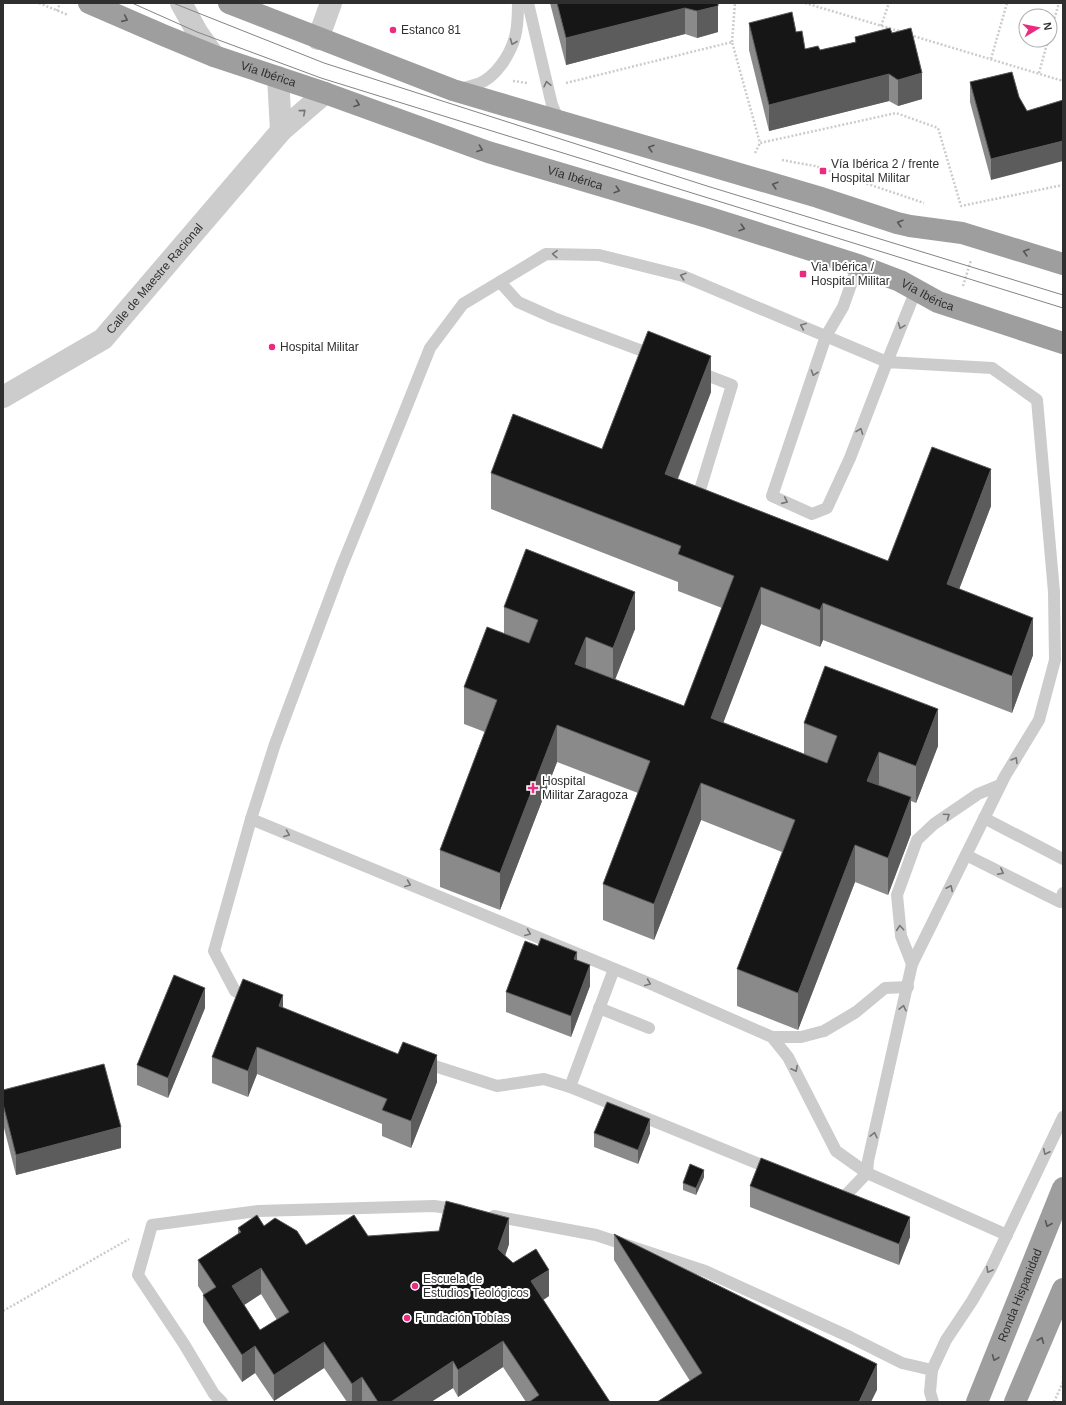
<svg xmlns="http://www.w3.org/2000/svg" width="1066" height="1405" viewBox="0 0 1066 1405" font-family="Helvetica,sans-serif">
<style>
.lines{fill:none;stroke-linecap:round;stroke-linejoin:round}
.path{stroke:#ccc;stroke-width:2.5;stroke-dasharray:2 2;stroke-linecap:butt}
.service{stroke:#ccc;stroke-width:12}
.minor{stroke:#ccc;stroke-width:22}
.tertiary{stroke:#ccc;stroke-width:22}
.trunk{stroke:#9e9e9e;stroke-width:22}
.tram{stroke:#848484;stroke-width:1}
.wall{fill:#8a8a8a;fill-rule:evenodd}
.shaded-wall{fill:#5c5c5c}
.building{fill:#161616;stroke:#5c5c5c;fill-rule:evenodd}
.oneway{stroke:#565656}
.oneway2{stroke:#767676}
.poi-dot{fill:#eb2b80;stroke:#fff;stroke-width:1.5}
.labels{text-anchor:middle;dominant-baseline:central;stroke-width:4;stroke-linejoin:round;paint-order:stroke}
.poi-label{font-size:12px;fill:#2f2f2f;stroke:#fff;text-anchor:start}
.street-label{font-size:12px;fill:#2f2f2f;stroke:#fff}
</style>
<rect width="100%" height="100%" fill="#fff"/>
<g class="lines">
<g class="path">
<path d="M39,3L68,15"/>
<path d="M805,3L902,32"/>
<path d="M57,11L60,3"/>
<path d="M881,26L889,3"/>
<path d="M1050,34L1059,3"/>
<path d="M910,35L1063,81"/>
<path d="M732,42L735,3"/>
<path d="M991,59L1007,3"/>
<path d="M1039,73L1048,40"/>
<path d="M513,81L527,83"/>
<path d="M566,83L732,42L760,143L896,113L938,128L961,206L1063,185"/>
<path d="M755,153L760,143"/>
<path d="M782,160L815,166L924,203"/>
<path d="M963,286L971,260"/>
<path d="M3,1311L129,1239"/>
<path d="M1054,1402L1063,1382"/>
</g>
<g class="service">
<path d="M528,3L552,105L559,121"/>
<path d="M460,89C466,87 472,86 478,84C496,77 510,55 515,37C518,26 518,14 518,3"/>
<path d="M500,282L518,302L554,318L656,356"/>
<path d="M696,371L732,385L696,503"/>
<path d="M984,818L1063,859"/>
<path d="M251,819L651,984L772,1037H801L824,1031L856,1012L885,988L908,987"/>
<path d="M966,855L1060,902L1063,893"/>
<path d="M912,964L901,936L897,895L917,840L934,824L978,794L1000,785"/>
<path d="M254,998L235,991L214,951L251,819L275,744L341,568L402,418L430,348L463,304L546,254L599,255L683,276L887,362L916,290"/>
<path d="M599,1008L649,1028"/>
<path d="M772,1037L788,1057L836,1151L867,1173L1007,1235"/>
<path d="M422,1062L497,1086L544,1079L570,1087L774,1170"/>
<path d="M570,1087L614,969"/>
<path d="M836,1194L844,1197L867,1173L868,1161L912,964L1005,776L1039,720L1055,660L1054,592L1037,400L992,368L887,362L850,458L827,508L812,514L772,496L826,336L843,307L858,265"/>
<path d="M494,1216L596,1235L705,1271L850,1337L902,1363L932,1370"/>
<path d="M222,1402L214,1394L184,1344L138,1275L152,1225L258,1211L434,1206L460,1210"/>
<path d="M933,1402L930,1392L932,1370L946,1340L972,1301L991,1268L1063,1117"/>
</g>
<g class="minor">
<path d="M318,39L331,3"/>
<path d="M278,77L281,131"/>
<path id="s1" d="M3,397L103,339L281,131L325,93"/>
</g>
<path class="tertiary" d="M181,3L197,32L214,56"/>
<g class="trunk">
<path id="s2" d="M89,3L163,35L214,56L325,93L488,152L707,217L858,265L900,281L938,302L1063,343"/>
<path d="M229,3L453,90L818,197L897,223L910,226L962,233L1063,264"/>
<path id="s3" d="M977,1402L1063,1188"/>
<path d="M1015,1402L1063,1289"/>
</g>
<g class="tram">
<path d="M132,3L197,32L321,78L1063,308"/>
<path d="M173,3L324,63L707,186L1063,295"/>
</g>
</g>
<g class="wall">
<path d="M550,3H718V32L697,38L685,34L566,65Z"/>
<path d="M749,23L796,32L805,49L820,50L855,42V37L892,33L922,99L898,106L889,101L769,131L749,50Z"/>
<path d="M1012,72L991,180L970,102V82Z"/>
<path d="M711,392L678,479L888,561L991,506L959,589L1033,655L1012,713L823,640L820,647L761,624L723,722L804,754V723L938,746L916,803L911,801V834L888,895L855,882L798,1030L737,1006V969L782,852L701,820L654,940L603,920V884L638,793L557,762L500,910L440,887V850L485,732L464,724V687L504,633V607L635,629L615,679L684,706L722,608L678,591V582L491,509V473L602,449Z"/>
<path d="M577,960L590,986L571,1037L506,1012V992Z"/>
<path d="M205,1008L168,1098L137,1085V1065Z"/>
<path d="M283,1008L437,1082L411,1148L382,1136V1124L257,1074L248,1097L212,1083V1057Z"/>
<path d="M3,1090L121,1148L16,1175L3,1124Z"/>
<path d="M594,1133H650L638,1164L594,1147Z"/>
<path d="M704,1177L696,1195L683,1190V1183Z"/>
<path d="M750,1186L910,1237L899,1265L750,1207Z"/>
<path d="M264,1226L306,1245L368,1236L509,1244L505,1256L549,1296L543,1300L610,1402H526L503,1367L458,1397L453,1388L431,1402H347L324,1368L274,1401L255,1373L242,1382L203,1322V1295H204L198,1286V1260L238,1234V1228ZM261,1294L277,1320L260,1330L244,1305Z"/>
<path d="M614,1234L877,1390L690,1381L614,1260Z"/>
</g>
<g class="shaded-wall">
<path d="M718,6V32L697,38V11Z"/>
<path d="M685,8V34L566,65V38Z"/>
<path d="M922,73V99L898,106V80Z"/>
<path d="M889,74V101L769,131V105Z"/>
<path d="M1063,141V161L991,180V159Z"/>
<path d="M711,356V392L665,511V474Z"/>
<path d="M991,469V506L947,621V584Z"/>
<path d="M761,587V624L711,755V718Z"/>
<path d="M635,592V629L613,685V648Z"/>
<path d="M823,603V640L820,647V610Z"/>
<path d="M1033,618V655L1012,713V676Z"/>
<path d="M586,637V674L575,664Z"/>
<path d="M938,709V746L916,803V766Z"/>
<path d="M557,725V762L500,910V873Z"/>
<path d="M879,752V789L867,781Z"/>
<path d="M701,783V820L654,940V904Z"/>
<path d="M911,797V834L888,895V858Z"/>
<path d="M855,845V882L798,1030V993Z"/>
<path d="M577,952V973L574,959Z"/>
<path d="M590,965V986L571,1037V1016Z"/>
<path d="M205,988V1008L168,1098V1078Z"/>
<path d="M283,995V1022L279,1006Z"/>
<path d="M257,1047V1074L248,1097V1071Z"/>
<path d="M437,1055V1082L411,1148V1121Z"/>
<path d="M650,1119V1133L638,1164V1150Z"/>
<path d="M121,1127V1148L16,1175V1155Z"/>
<path d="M704,1170V1177L696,1195V1188Z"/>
<path d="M910,1217V1237L899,1265V1244Z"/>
<path d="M509,1218V1244L498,1276V1249Z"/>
<path d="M261,1268V1294L232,1313V1286Z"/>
<path d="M549,1270V1296L531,1308V1281Z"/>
<path d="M503,1341V1367L458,1397V1370Z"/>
<path d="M324,1342V1368L274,1401V1375Z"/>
<path d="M255,1346V1373L242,1382V1355Z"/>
<path d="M453,1361V1388L431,1402H391Z"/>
<path d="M877,1364V1390L871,1402H859Z"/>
<path d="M362,1377V1402H352V1384Z"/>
</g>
<g class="building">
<path d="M557,3H718V6L697,11L685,8L566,38Z"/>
<path d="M792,12L796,32L802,31L805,49L818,46L820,50L856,42L855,37L890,28L892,33L911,28L922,73L898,80L889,74L769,105L749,23Z"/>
<path d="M1012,72L1019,97L1027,111L1063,100V141L991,159L970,82Z"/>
<path d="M648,331L711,356L665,474L888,561L932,447L991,469L947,584L1033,618L1012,676L823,603L820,610L761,587L711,718L827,763L837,736L804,723L825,666L938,709L916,766L879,752L867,781L911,797L888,858L855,845L798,993L737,969L795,820L701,783L654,904L603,884L650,761L557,725L500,873L440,850L497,700L464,687L487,627L529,643L538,620L504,607L526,549L635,592L613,648L586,637L575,664L684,706L734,576L678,554L681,546L491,473L513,414L602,449Z"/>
<path d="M541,938L577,952L574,959L590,965L571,1016L506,992L525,941L538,946Z"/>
<path d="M174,975L205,988L168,1078L137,1065Z"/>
<path d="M243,979L283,995L279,1006L398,1054L403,1042L437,1055L411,1121L382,1110L387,1099L257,1047L248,1071L212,1057Z"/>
<path d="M104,1064L121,1127L16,1155L3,1104V1090Z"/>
<path d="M607,1102L650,1119L638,1150L594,1133Z"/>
<path d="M761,1158L910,1217L899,1244L750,1186Z"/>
<path d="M690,1164L704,1170L696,1188L683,1183Z"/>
<path d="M446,1201L509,1218L498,1249L513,1263L536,1249L549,1270L531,1281L610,1402H529L539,1395L503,1341L458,1370L453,1361L391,1402H378L362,1377L352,1384L324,1342L274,1375L255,1346L242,1355L203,1295L216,1287L198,1260L241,1232L238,1228L257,1215L264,1226L275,1218L297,1231L306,1245L354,1215L368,1236L439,1231ZM261,1268L289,1312L260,1330L232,1286Z"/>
<path d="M614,1234L877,1364L859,1402H657L702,1373Z"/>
</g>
<defs><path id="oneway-chevron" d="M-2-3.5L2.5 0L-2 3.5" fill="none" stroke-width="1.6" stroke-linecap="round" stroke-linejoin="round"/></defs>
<g class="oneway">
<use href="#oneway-chevron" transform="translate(125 19) rotate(24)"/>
<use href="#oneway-chevron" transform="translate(357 104) rotate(20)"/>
<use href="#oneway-chevron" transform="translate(651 148) rotate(-163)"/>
<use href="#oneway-chevron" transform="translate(480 149) rotate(20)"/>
<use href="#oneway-chevron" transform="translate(775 185) rotate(-163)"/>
<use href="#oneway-chevron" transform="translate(617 190) rotate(17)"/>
<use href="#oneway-chevron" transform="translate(900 223) rotate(-164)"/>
<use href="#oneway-chevron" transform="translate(742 228) rotate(17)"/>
<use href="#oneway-chevron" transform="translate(1026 252) rotate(-163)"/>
<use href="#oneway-chevron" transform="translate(1048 1224) rotate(112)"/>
<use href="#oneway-chevron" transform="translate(1041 1340) rotate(-67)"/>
<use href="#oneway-chevron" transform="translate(995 1358) rotate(112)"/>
</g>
<g class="oneway2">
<use href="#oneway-chevron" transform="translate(513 42) rotate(112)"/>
<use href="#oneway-chevron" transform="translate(547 84) rotate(-103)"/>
<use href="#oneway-chevron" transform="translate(303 112) rotate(-41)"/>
<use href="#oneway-chevron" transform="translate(555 254) rotate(-178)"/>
<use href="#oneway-chevron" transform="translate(683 276) rotate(-162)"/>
<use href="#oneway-chevron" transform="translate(803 326) rotate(-157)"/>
<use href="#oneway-chevron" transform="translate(901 326) rotate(111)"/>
<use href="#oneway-chevron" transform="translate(814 373) rotate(109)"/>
<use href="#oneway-chevron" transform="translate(860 431) rotate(-69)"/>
<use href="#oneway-chevron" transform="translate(785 501) rotate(24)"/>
<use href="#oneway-chevron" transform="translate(1015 760) rotate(-59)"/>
<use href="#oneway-chevron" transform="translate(947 816) rotate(-35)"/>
<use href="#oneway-chevron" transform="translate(287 834) rotate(22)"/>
<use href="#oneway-chevron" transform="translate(1001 872) rotate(27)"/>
<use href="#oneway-chevron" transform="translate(408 884) rotate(22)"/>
<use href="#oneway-chevron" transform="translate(950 888) rotate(-64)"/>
<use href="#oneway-chevron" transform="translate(900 928) rotate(-95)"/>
<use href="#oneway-chevron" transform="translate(528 933) rotate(22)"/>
<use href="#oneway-chevron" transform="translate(648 983) rotate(23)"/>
<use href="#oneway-chevron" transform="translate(903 1008) rotate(-77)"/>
<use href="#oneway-chevron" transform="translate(795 1069) rotate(63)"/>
<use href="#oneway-chevron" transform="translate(874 1135) rotate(-77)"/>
<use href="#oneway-chevron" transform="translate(1046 1152) rotate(116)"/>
<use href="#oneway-chevron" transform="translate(989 1270) rotate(119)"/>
</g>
<g class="poi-dot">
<circle cx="393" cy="30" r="4"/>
<rect x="819" y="167" width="8" height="8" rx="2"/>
<rect x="799" y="270" width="8" height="8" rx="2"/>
<circle cx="272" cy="347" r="4"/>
<path d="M531 782h4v4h4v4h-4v4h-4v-4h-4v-4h4z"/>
<circle cx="415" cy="1286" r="4"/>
<circle cx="407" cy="1318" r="4"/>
</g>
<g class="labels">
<g class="poi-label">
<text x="401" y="30">Estanco 81</text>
<text x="831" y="164">Vía Ibérica 2 / frente<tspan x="831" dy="14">Hospital Militar</tspan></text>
<text x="811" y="267">Via Ibérica /<tspan x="811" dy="14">Hospital Militar</tspan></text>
<text x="280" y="347">Hospital Militar</text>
<text x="542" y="781">Hospital<tspan x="542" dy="14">Militar Zaragoza</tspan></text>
<text x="423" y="1279">Escuela de<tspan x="423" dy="14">Estudios Teológicos</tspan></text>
<text x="415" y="1318">Fundación Tobías</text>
</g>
<g class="street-label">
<text stroke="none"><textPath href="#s2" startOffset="193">Vía Ibérica</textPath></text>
<text stroke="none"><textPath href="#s2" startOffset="517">Vía Ibérica</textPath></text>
<text stroke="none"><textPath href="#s1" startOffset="195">Calle de Maestre Racional</textPath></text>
<text stroke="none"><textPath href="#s2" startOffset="889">Vía Ibérica</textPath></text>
<text stroke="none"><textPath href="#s3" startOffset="115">Ronda Hispanidad</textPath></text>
</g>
</g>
<rect width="1066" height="1405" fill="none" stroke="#2f2f2f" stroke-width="8"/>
<g transform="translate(1038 28) rotate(80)"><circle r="19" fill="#ffffff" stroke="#acacac"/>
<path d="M0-3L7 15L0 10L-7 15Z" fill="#eb2b80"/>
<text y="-6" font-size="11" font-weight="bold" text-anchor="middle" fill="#2f2f2f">N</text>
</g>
</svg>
